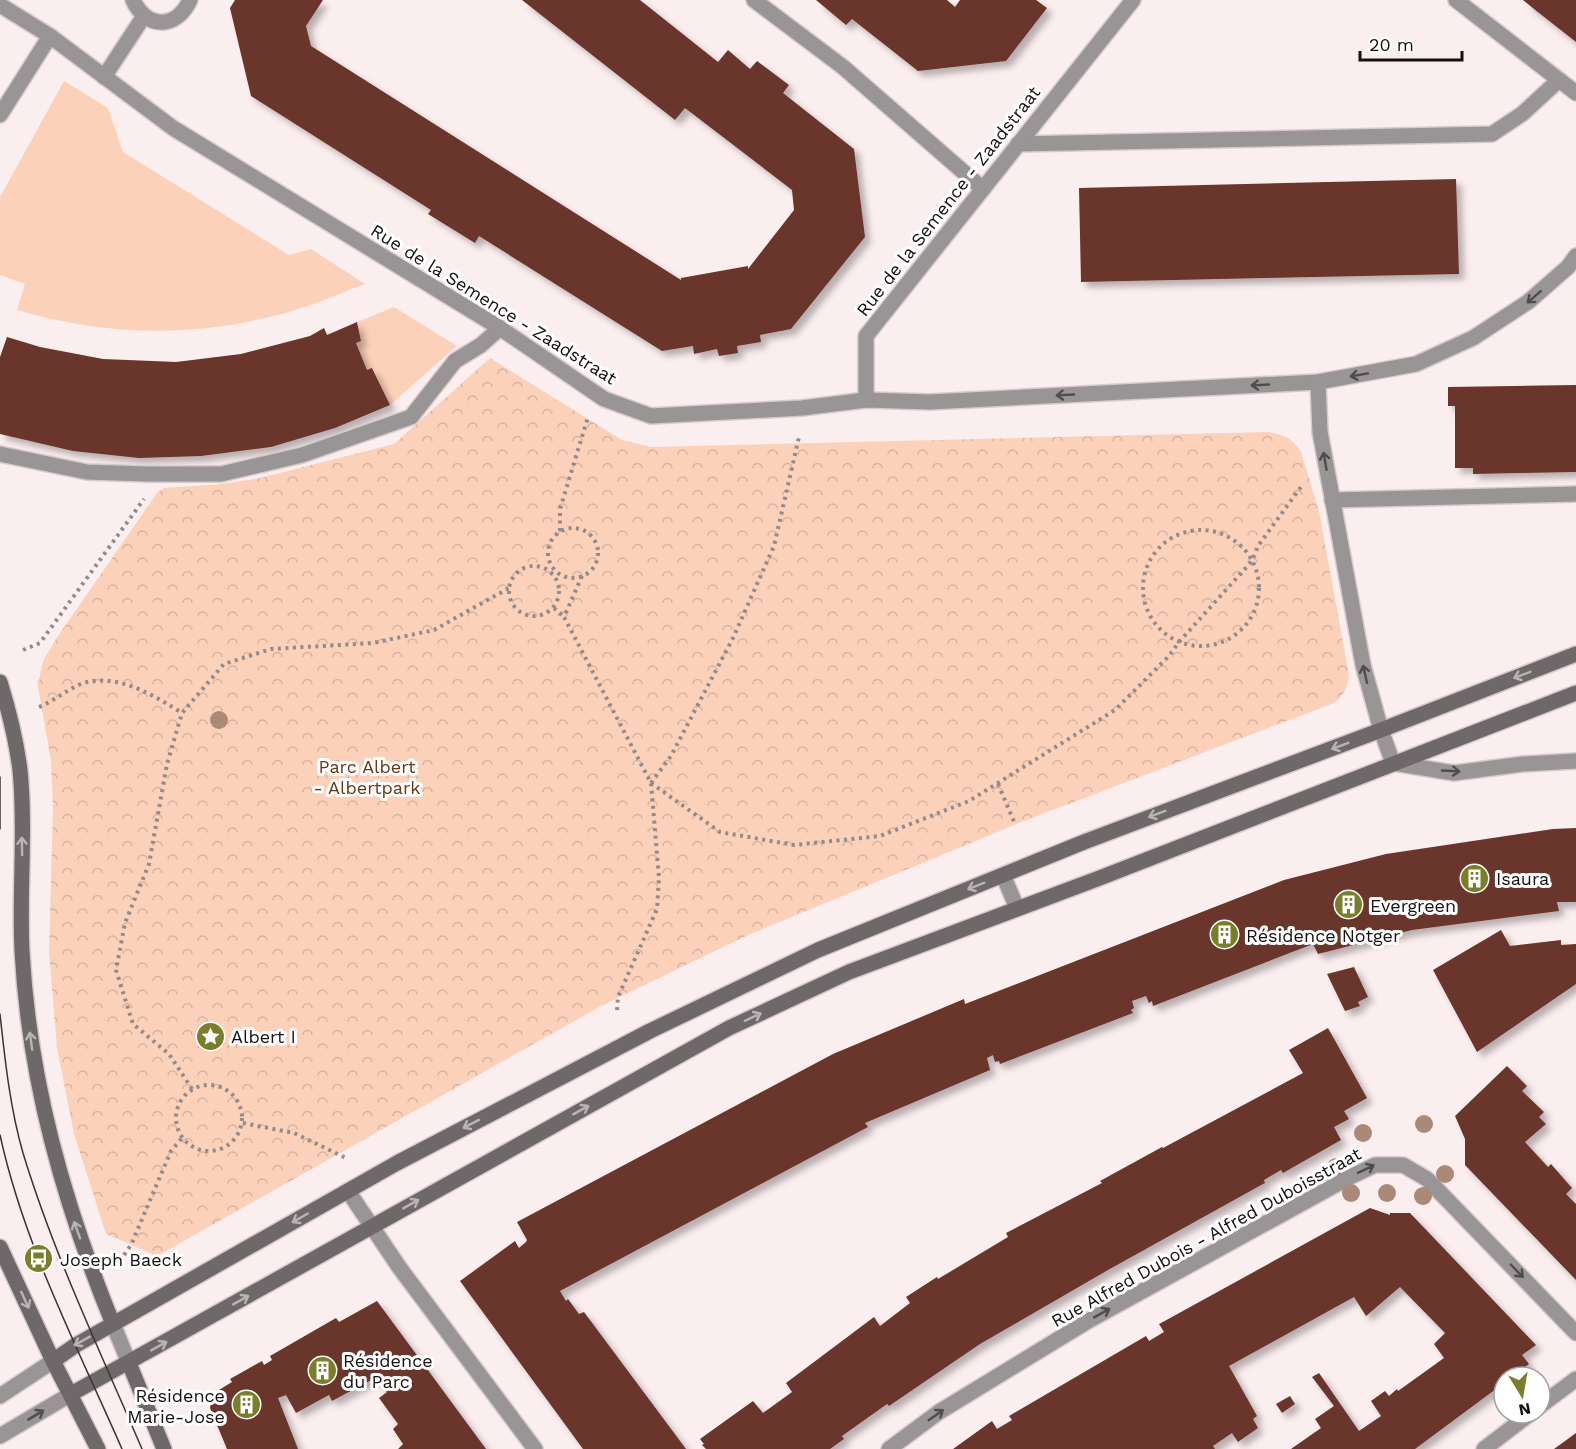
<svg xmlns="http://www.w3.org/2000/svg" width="1576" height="1449" viewBox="0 0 1576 1449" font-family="'Work Sans',sans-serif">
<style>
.green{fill:#fcd1ba}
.park{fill:url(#park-crowns)}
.building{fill:#6a342b;filter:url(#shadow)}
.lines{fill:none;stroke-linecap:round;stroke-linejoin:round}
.lane-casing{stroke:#d6cbcb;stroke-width:18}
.street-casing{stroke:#d6cbcb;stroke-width:18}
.secondary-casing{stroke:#d6cbcb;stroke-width:18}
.path{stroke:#938a8b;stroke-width:4;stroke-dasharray:3 4.5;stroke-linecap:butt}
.lane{stroke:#999496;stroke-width:15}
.street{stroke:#999496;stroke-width:15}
.secondary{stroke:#6f686a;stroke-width:15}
.tram{stroke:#3a3434;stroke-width:1.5}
.tree{fill:#ab8977}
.oneway{stroke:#504c4d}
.oneway2{stroke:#b7b4b4}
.labels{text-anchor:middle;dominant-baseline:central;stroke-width:6;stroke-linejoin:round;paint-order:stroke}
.street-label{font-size:18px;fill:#151111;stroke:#fff}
.park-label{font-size:18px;fill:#6a3614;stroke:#fff}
.poi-label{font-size:18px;fill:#151111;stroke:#fff;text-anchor:start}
</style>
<defs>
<pattern id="park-crowns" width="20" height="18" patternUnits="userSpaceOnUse" patternTransform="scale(1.5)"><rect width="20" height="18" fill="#fcd1ba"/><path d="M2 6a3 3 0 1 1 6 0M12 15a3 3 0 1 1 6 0" fill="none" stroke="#d7b29f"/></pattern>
<filter id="shadow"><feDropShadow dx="5.5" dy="5.5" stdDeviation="3" flood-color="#0004"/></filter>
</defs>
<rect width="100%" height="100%" fill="#fbeeef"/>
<g class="green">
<path d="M64,81L108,108L123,152L289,255L311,249L365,284C333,296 299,311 265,318C182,338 98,334 17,310L25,284L0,275V197Z"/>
<path d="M394,307L457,346L390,405L373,368L367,370L356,343L361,341L357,322Z"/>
</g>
<path class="park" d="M490,358L622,440L651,447L1267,432C1283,434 1293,438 1301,452L1319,511L1349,675C1347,687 1345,695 1334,703L1029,819L748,935L601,1006L157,1256L106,1234L74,1134L57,1048L49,952L53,807L51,761L37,681L39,680L43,661L56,639L157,493L164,488L222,484L260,478L394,444Z"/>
<g class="building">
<path d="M235,0H323L306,26L311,46L681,280V278L748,266V269L794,210L792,190L685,108L675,120L522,0H640L718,62L728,50L750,69L757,61L789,85L783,93L854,149L865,237L791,329L760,335L761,342L737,346L738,353L719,356L717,349L694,354L693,346L662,351L479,236L475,243L428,214L431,210L251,96L230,8Z"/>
<path d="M816,0H947L955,7L960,0H1036L1047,8L1006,61L918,71L852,19L846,25Z"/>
<path d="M1523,0H1576V42L1534,9Z"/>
<path d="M1456,179L1459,274L1081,282L1079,188Z"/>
<path d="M357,322L361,341L356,343L367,370L372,368L390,405L335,428L271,447L201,456L139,458L73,451L0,434V357L7,337L40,347L103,359L176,362L241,354L310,336L324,328L327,335Z"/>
<path d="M1576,385V472L1473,474V468H1455V406H1448V387Z"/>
<path d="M1576,828V902H1557L1559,911L1412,930L1318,954L1313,944L1153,1006L1152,1001L1149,1003L1146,996L1132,1001L1134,1008L1131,1010L1133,1013L1000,1064L999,1061L995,1062L993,1055L987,1058L990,1070L865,1123L868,1127L560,1291L566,1301L568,1299L579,1314L584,1312L686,1449H583L460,1281L515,1241L519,1248L526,1242L527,1240L517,1222L833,1054L964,999L965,1004L1284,880L1386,854L1553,829Z"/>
<path d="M1501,930L1510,946L1561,940V945L1576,944V984L1477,1052L1433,970Z"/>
<path d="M1354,967L1368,997L1358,1002L1360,1006L1345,1011L1327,974Z"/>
<path d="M1328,1028L1367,1098L1344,1111L1349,1119L1334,1127L1341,1140L1283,1173L1281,1170L1264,1180L1265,1183L1263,1184L1108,1270L980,1344L889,1406L887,1404L842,1436L844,1439L830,1449H706L702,1445L704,1444L700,1439L753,1401L763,1413L792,1392L786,1383L874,1317L880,1326L910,1303L906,1297L937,1277L938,1279L1008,1237L1006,1233L1102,1183L1100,1181L1162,1147L1163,1148L1303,1073L1289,1050Z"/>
<path d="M1507,1066L1527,1086L1522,1091L1544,1112L1539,1117L1546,1124L1525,1142L1548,1167L1551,1164L1572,1188L1566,1194L1576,1204V1280L1465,1165V1139L1455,1116Z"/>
<path d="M1370,1208L1390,1215V1213H1410L1536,1345L1522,1355L1529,1364L1512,1377H1504V1383L1415,1449H1291L1321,1428L1315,1419L1334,1406L1312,1377L1319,1373L1359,1431L1381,1416L1371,1401L1385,1391L1389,1396L1397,1389L1398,1391L1444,1358L1434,1344L1445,1333L1400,1287L1366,1316L1354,1297L1229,1366L1257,1416L1253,1419L1258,1428L1238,1442L1232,1433L1213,1446L1215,1449H953L992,1421L997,1429L1012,1420L1009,1416L1146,1336L1149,1341L1164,1332L1159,1324L1161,1323Z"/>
<path d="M377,1301L486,1449H398L403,1444L393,1429L398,1424L379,1398L387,1392L375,1378L332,1401L329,1395L296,1413L286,1395L278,1398L298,1449H227L210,1408L212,1398L219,1390L232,1382L230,1379L262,1361L264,1365L272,1360L270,1356L336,1318L339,1322Z"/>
<path d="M1290,1396L1295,1404L1282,1413L1276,1404Z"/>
<path d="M1576,1433V1449H1554Z"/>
</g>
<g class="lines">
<defs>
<g id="lane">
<path d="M133,0C146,29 176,30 190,0"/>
<path d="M754,0L843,67L983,189"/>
<path d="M104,77L144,16"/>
<path d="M0,115L50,36"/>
<path d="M1018,144L1492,134L1522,114L1559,80"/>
<path d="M0,454L87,472L147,474H221L302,455L411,417L455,361L481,345L500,328"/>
<path d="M1332,500L1576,494"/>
</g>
<g id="street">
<path d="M1456,0L1576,93"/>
<path d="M0,5L50,36L173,128L500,328L604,399L651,416L802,408L866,400L930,402L1318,382L1416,364L1473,338L1528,302L1568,267L1576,256"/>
<path d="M1318,382L1320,432L1363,665L1381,730L1393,763L1454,773L1523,764L1576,761"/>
<path d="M866,400V336L1133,0"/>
<path d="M1003,875L1017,908"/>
<path d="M348,1191L399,1267L535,1449"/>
<path d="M113,1324L129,1363"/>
<path d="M0,1396L53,1361"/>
<path d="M1540,1406L1576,1379"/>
<path d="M0,1436L71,1394"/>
<path d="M889,1449L939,1412L1088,1321L1348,1178L1375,1165H1403L1427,1179L1576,1333"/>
<path d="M1484,1449L1531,1413"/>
</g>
<g id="secondary">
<path d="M0,682C9,711 16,739 20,770C26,830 19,891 22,951C29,1081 64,1204 113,1324"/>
<path d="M0,1247L53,1361L98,1449"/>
<path d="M53,1361L76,1345L397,1163L650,1031L818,950L1084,842L1381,730L1576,654"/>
<path d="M129,1363L164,1449"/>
<path d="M71,1394L729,1028L849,972L1097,879L1576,693"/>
</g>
</defs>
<use href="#lane" class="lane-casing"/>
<use href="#street" class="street-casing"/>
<use href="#secondary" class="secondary-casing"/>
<g class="path">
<circle cx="573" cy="553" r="25"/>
<circle cx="1201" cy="588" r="58"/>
<path d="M560,531V509L588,417"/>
<circle cx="534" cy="591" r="25"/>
<path d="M582,576L564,617L651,783L659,878L657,909L618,997L617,1011"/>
<path d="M554,608L564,617"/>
<path d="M23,650L40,643L144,499"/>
<path d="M39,707C54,701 66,690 81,684C115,671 155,696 182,713"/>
<path d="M651,783L720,832L794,845L880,836L969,801L1115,710L1169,656L1179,642L1252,561L1258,546L1303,484"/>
<path d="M651,783L671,756L733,638L774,546L799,437"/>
<path d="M998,784L1015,824"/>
<circle cx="209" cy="1118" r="33"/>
<path d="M192,1089L169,1054L133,1024L116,970L125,923L149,864L167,764L182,713L224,664L271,649L373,643L434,630L509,588"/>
<path d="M243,1123L294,1133L346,1158"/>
<path d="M124,1255L131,1245L171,1151L182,1138"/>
</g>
<use href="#lane" class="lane"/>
<use href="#street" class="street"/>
<use href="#secondary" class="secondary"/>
<g class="tram">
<path d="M0,777V829"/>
<path d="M0,1014C5,1060 10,1108 23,1153C54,1255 100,1351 142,1449"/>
<path d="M0,1135C24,1245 77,1346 122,1449"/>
</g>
</g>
<g class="tree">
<circle cx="219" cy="720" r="9"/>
<circle cx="1424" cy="1124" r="9"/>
<circle cx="1363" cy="1133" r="9"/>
<circle cx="1336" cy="1167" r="9"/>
<circle cx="1445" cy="1174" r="9"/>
<circle cx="1351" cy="1193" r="9"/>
<circle cx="1387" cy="1193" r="9"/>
<circle cx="1423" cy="1196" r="9"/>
</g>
<defs><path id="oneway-shaft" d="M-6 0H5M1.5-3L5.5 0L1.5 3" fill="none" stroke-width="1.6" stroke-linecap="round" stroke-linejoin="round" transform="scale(1.5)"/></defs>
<g class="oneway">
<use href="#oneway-shaft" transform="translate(1534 297) rotate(139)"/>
<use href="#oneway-shaft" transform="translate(1359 375) rotate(170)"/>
<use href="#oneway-shaft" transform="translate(1260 385) rotate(177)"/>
<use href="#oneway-shaft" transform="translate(1065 395) rotate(177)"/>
<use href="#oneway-shaft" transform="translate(1325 461) rotate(-100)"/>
<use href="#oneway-shaft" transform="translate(1365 674) rotate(-103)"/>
<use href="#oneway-shaft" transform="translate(1451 771) rotate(3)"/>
<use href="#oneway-shaft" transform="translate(1366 1169) rotate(-25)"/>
<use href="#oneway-shaft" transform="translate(1517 1271) rotate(46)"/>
<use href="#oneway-shaft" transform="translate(1102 1313) rotate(-29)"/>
<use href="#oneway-shaft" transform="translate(36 1415) rotate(-31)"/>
<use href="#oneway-shaft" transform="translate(936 1415) rotate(-35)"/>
</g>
<g class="oneway2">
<use href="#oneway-shaft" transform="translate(1522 675) rotate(159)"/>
<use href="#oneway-shaft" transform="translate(1340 746) rotate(159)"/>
<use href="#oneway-shaft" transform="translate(1157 814) rotate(159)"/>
<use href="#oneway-shaft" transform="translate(22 846) rotate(-91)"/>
<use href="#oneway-shaft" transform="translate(976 886) rotate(158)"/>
<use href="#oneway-shaft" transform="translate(753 1017) rotate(-25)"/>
<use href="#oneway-shaft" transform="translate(31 1041) rotate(-98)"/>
<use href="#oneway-shaft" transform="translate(581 1110) rotate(-29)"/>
<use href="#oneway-shaft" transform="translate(471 1124) rotate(153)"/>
<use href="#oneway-shaft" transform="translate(411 1204) rotate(-29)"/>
<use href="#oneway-shaft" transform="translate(300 1218) rotate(150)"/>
<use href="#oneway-shaft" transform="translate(77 1230) rotate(-110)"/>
<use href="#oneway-shaft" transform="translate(25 1300) rotate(65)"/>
<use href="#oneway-shaft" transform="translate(241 1300) rotate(-29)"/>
<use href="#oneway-shaft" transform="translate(82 1341) rotate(151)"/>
<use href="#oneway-shaft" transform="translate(159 1346) rotate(-29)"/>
</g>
<defs>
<symbol id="building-disc" viewBox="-11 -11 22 22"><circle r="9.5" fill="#7b7e28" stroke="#fff"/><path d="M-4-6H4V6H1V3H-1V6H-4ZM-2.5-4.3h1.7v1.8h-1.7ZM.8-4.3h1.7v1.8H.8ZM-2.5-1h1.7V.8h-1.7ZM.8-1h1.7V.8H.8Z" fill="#fff"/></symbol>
<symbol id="sight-disc" viewBox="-11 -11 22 22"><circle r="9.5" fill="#7b7e28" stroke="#fff"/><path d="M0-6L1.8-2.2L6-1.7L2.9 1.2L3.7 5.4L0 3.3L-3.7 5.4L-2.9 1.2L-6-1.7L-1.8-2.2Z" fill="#fff"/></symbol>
<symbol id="bus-disc" viewBox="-11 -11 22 22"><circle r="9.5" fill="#7b7e28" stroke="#fff"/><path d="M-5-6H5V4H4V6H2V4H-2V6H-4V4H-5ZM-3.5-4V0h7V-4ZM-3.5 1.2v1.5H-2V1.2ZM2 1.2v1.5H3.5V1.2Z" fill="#fff"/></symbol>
</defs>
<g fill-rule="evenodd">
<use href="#building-disc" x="1458" y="862" width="33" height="33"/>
<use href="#building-disc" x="1332" y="888" width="33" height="33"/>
<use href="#building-disc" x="1208" y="918" width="33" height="33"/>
<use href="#sight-disc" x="194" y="1020" width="33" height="33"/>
<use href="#bus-disc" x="22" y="1242" width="33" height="33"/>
<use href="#building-disc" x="306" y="1354" width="33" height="33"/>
<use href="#building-disc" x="230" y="1388" width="33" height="33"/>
</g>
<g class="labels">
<g class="street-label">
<text transform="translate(948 201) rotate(-52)">Rue de la Semence - Zaadstraat</text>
<text transform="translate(494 304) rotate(32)">Rue de la Semence - Zaadstraat</text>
<text transform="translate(1206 1237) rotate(-29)">Rue Alfred Dubois - Alfred Duboisstraat</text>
</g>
<g class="park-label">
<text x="367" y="766">Parc Albert<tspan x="367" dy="21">- Albertpark</tspan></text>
</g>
<g class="poi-label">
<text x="1496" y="878">Isaura</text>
<text x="1370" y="905">Evergreen</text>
<text x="1246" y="935">Résidence Notger</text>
<text x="231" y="1036">Albert I</text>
<text x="60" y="1259">Joseph Baeck</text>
<text x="343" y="1360">Résidence<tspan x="343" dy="21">du Parc</tspan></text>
<text x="225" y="1395" text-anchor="end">Résidence<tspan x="225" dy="21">Marie-Jose</tspan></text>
</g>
</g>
<g transform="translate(1522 1395) rotate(169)"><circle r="28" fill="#ffffff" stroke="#a1a0a0" stroke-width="1.5"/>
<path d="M0-4.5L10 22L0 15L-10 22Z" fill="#7b7e28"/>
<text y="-9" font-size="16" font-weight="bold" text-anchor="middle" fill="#151111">N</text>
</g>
<path d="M1360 51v9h102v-9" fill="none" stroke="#151111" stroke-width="3"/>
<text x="1369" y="51" font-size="18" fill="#151111" stroke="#ffffff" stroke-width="4.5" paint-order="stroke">20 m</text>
</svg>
